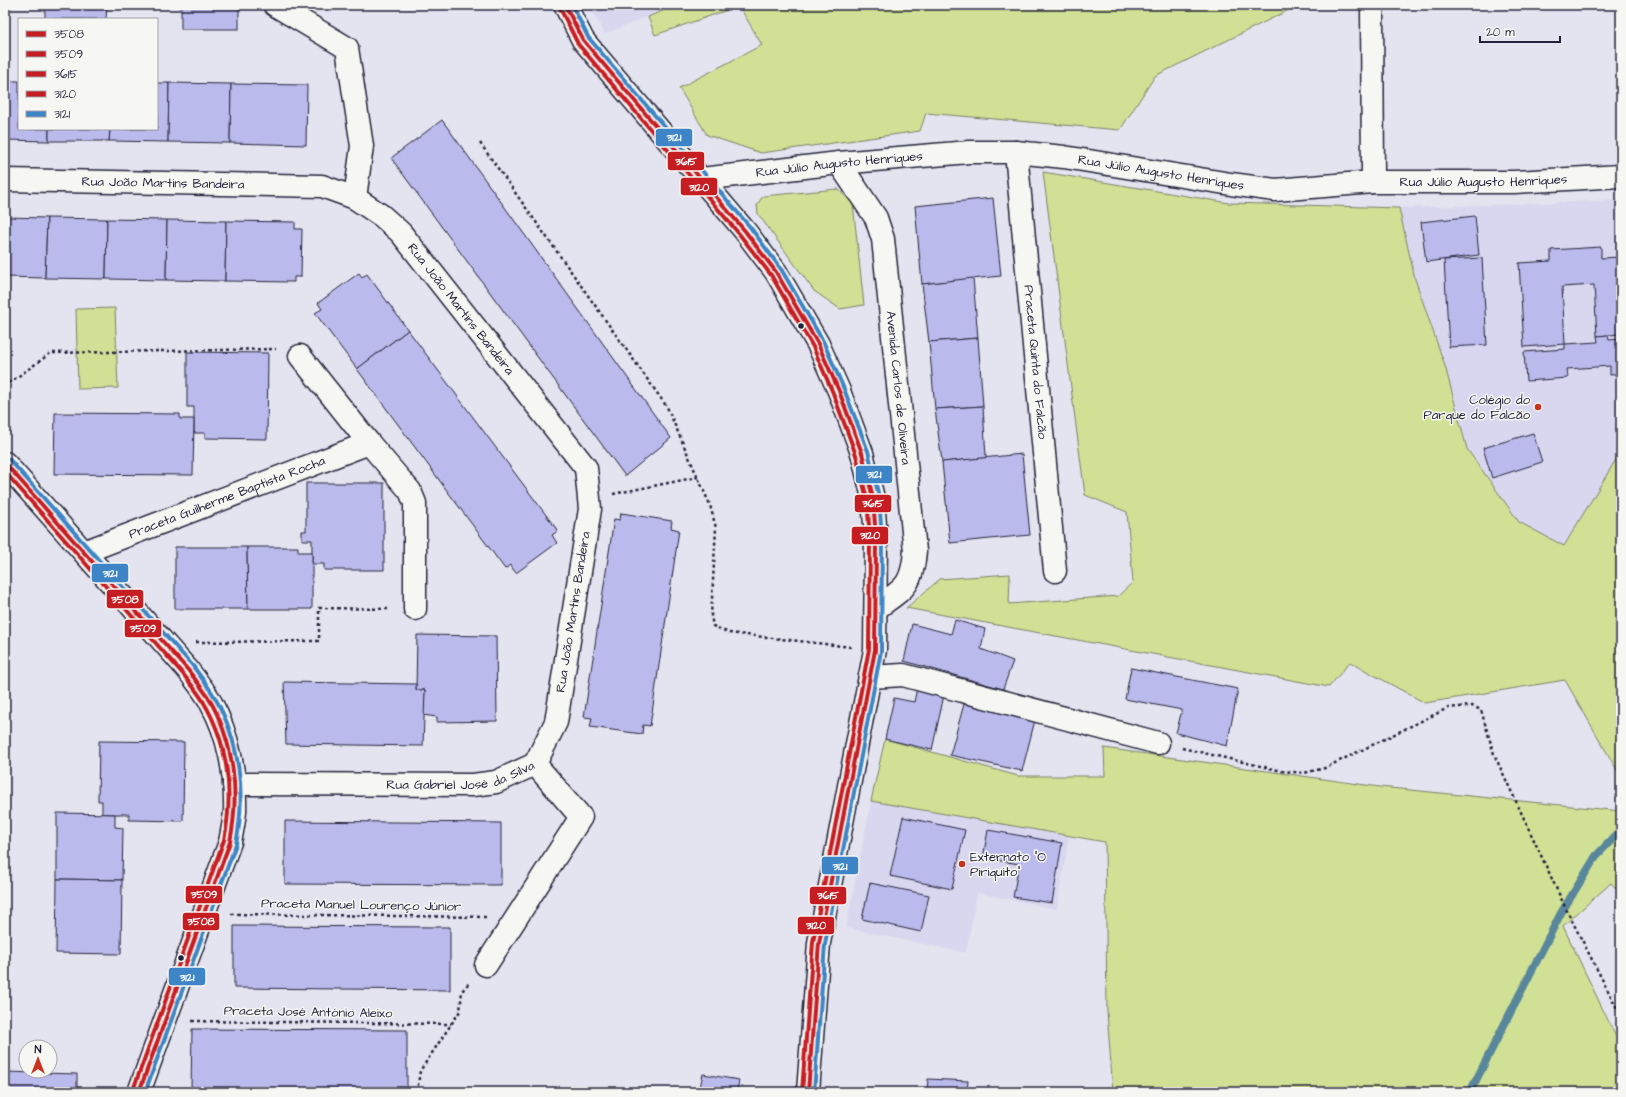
<svg xmlns="http://www.w3.org/2000/svg" width="1626" height="1097" viewBox="0 0 1626 1097" font-family="'Architects Daughter',sans-serif">
<style>
.built{fill:#d8d7ef}
.green{fill:#d0e094;stroke:#798168}
.lines{fill:none;stroke-linecap:round;stroke-linejoin:round}
.stream{stroke:#59879c;stroke-width:8}
.building{fill:#bbbaec;stroke:#22223b}
.minor-casing{stroke:#22223b;stroke-width:25}
.major-casing{stroke:#22223b;stroke-width:25}
.path{stroke:#22223b;stroke-width:2.5;stroke-dasharray:3 3;stroke-linecap:butt}
.minor{stroke:#f6f6f2;stroke-width:22}
.major{stroke:#f6f6f2;stroke-width:22}
.bus-1-casing{stroke:#f6f6f2;stroke-width:7}
.bus-2-casing{stroke:#f6f6f2;stroke-width:7}
.bus-3-casing{stroke:#f6f6f2;stroke-width:7}
.bus-4-casing{stroke:#f6f6f2;stroke-width:7}
.bus-5-casing{stroke:#f6f6f2;stroke-width:7}
.bus-1{stroke:#c61d23;stroke-width:4}
.bus-2{stroke:#c61d23;stroke-width:4}
.bus-3{stroke:#c61d23;stroke-width:4}
.bus-4{stroke:#c61d23;stroke-width:4}
.bus-5{stroke:#3d85c6;stroke-width:4}
.bus-dot{fill:#22223b;stroke:#f6f6f2;stroke-width:1.5}
.poi-dot{fill:#c8321e;stroke:#f6f6f2;stroke-width:1.5}
.labels{text-anchor:middle;dominant-baseline:central;stroke-width:3;stroke-linejoin:round;paint-order:stroke}
.street-label{font-size:13px;fill:#22223b;stroke:#f6f6f2}
.poi-label{font-size:13px;fill:#22223b;stroke:#f6f6f2;text-anchor:end}
.line-badge{stroke:#f6f6f2;stroke-width:1.5}
.badge-label{font-size:11px;text-anchor:middle;font-weight:bold;fill:#fff}
</style>
<rect width="100%" height="100%" fill="#e4e4f0"/>
<filter id="ink" filterUnits="userSpaceOnUse"><feTurbulence type="fractalNoise" baseFrequency=".025" numOctaves="2"/><feDisplacementMap in="SourceGraphic" scale="8" xChannelSelector="R" yChannelSelector="G"/><feConvolveMatrix kernelMatrix="1 2 1 2 8 2 1 2 1" color-interpolation-filters="sRGB"/></filter>
<g filter="url(#ink)">
<g class="built">
<path d="M589,5H676L605,34Z"/>
<path d="M1621,200V451L1564,547L1519,522L1467,449L1445,366L1415,279L1399,208Z"/>
<path d="M871,801L1069,836L1057,909L977,893L966,953L846,928Z"/>
</g>
<g class="green">
<path d="M676,5H1299L1155,76L1120,130L926,113L920,131L761,153L707,135L679,88L762,45L739,6L655,35L648,17Z"/>
<path d="M1043,172L1229,203L1399,208L1415,279L1445,366L1467,449L1519,522L1564,546L1621,451V777L1565,680L1425,703L1350,662L1329,687L906,608L940,579L1010,574L1009,604L1118,596L1133,582L1127,512L1085,495Z"/>
<path d="M838,189L853,204L864,305L840,309L814,291L758,214L757,205L763,196Z"/>
<path d="M115,308L118,388L78,389L76,309Z"/>
<path d="M885,739L1018,776H1105L1104,748L1380,787L1621,811V894L1611,883L1563,926L1617,1039L1621,1034V1092H1113L1107,1012L1105,842L871,801Z"/>
</g>
<g class="lines">
<path class="stream" d="M1470,1092L1561,913L1596,856L1621,830"/>
</g>
<g class="building">
<path d="M45,5H107L106,19H45Z"/>
<rect x="181" y="5" width="58" height="24"/>
<path d="M5,81H19V129H49V141L5,140Z"/>
<path d="M157,83H169L168,142L109,141L110,129H157Z"/>
<path d="M169,83L231,84L230,143L168,142Z"/>
<path d="M231,84L307,85L306,145L230,143Z"/>
<path d="M442,120L671,438L625,476L391,158Z"/>
<path d="M49,129H110L109,141H49Z"/>
<path d="M993,198L1001,276L922,284L915,206Z"/>
<path d="M1475,216L1479,255L1426,262L1421,222Z"/>
<path d="M5,217L47,218L45,278L5,277Z"/>
<path d="M47,218L107,219L106,279L45,278Z"/>
<path d="M107,219L167,220L166,280L106,279Z"/>
<path d="M167,220L226,221L225,281L166,280Z"/>
<path d="M226,221L295,222V229H302L301,277H294V282L225,281Z"/>
<path d="M1601,247V258L1621,257V334L1597,336L1594,285L1562,287L1565,344L1524,347L1519,263L1551,261V250Z"/>
<path d="M1482,258L1487,345L1449,347L1444,260Z"/>
<path d="M359,273L362,277L367,274L408,330L357,369L315,313L322,309L318,303Z"/>
<path d="M973,278L978,338L929,342L922,284Z"/>
<path d="M408,330L558,531L552,535L557,543L516,573L510,565L505,569L357,369Z"/>
<path d="M1608,335L1609,340L1621,339V374L1610,375V366L1567,369L1568,378L1526,381L1524,352L1565,349V344L1598,342L1597,336Z"/>
<path d="M978,338L983,406L935,409L929,342Z"/>
<path d="M187,352L268,353L267,439L205,438V433H194V407H187Z"/>
<path d="M983,406L986,458L942,462L935,409Z"/>
<path d="M55,413L180,414V419H194L193,475L54,474Z"/>
<path d="M1533,433L1542,462L1492,478L1483,448Z"/>
<path d="M1022,454L1030,535L950,543L942,462Z"/>
<path d="M306,483H384V570H324V564H312V540H302V531H306Z"/>
<path d="M621,513L672,521L671,528L679,530L650,726L643,725L642,734L590,727L592,718L584,717L614,519L620,520Z"/>
<path d="M175,547H247L248,609H175Z"/>
<path d="M247,547H298V552H312V609H248Z"/>
<path d="M955,620L985,629L981,649L1013,661L1003,689L904,661L912,624L951,634Z"/>
<path d="M417,635L496,636L497,721L437,722V717L423,715L425,690H416Z"/>
<path d="M1131,668L1238,689L1227,746L1176,733L1182,710L1125,699Z"/>
<path d="M284,682L416,684V690H425L423,746L286,744Z"/>
<path d="M917,688L944,695L932,750L885,739L894,698L914,702Z"/>
<path d="M964,704L1035,720L1022,771L950,755Z"/>
<path d="M5,708H7L5,775Z"/>
<path d="M99,741L184,742L183,821L129,820V814H102V801H98Z"/>
<path d="M57,813L115,814V827L123,828L122,880L57,879Z"/>
<path d="M903,817L965,830L952,889L890,876Z"/>
<path d="M285,821L501,823V885L285,884Z"/>
<path d="M988,830L1062,843L1052,903L1013,897L1019,864L983,858Z"/>
<path d="M57,879L122,880L121,954L56,953Z"/>
<path d="M870,883L929,895L921,932L862,919Z"/>
<path d="M234,926L450,927V990L234,988Z"/>
<path d="M192,1029L407,1030V1092L191,1091Z"/>
<path d="M5,1072L77,1074V1092H5Z"/>
<path d="M703,1074L739,1080L737,1092H699Z"/>
<path d="M928,1079L968,1081L967,1092H927Z"/>
<path d="M854,1089L909,1092H854Z"/>
</g>
<g class="lines">
<defs>
<g id="minor">
<path d="M275,5L347,48L362,146L355,198"/>
<path d="M1372,5L1373,182"/>
<path id="s1" d="M1016,152L1055,571"/>
<path id="s2" d="M839,163L876,218L883,239L915,551C912,587 904,588 877,608"/>
<path id="s3" d="M702,179L839,163L969,152H1016L1064,157L1231,184L1275,190L1373,182H1514L1621,176"/>
<path id="s4" d="M5,180L322,186L355,198L382,216L401,233L586,468L590,509L556,722L535,764"/>
<path d="M300,356L369,443L410,491L415,503V609"/>
<path d="M5,463L188,670C196,681 205,691 211,703C229,735 236,775 235,812C234,822 232,832 230,842L139,1092"/>
<path id="s5" d="M84,552L369,443"/>
<path d="M870,677L903,675L1158,743"/>
<path id="s6" d="M234,784L473,785L496,782L535,764"/>
<path d="M486,965L581,817L535,764"/>
</g>
<path id="major" d="M565,5L583,40L745,231L776,272L818,344L839,391L862,453L873,498L876,539L875,650L819,943L808,1092"/>
</defs>
<use href="#minor" class="minor-casing"/>
<use href="#major" class="major-casing"/>
<g class="path">
<path d="M480,143L667,407L710,505L716,528L711,616L713,626L729,633L851,647"/>
<path d="M5,388L9,383L51,353L276,349"/>
<path d="M613,494L698,477"/>
<path d="M196,642L319,641V608L391,609"/>
<path d="M1182,748L1282,771L1304,773L1325,768L1448,708L1472,706L1481,710L1494,754L1565,907L1621,1016"/>
<path d="M231,914L488,917"/>
<path d="M192,1021L451,1024"/>
<path d="M417,1092L420,1071L460,1011L462,991L469,983"/>
</g>
<use href="#minor" class="minor"/>
<use href="#major" class="major"/>
<defs>
<path id="bus-1" d="M5,463L188,670C195,679 202,688 208,697C234,741 240,793 230,842L139,1092"/>
<path id="bus-2" d="M5,472L183,674C190,683 197,691 203,701C228,743 234,793 224,840L133,1090"/>
<path id="bus-3" d="M565,5L583,40L745,231L776,272L818,344L839,391L862,453L873,498L876,539L875,650L819,943L808,1092"/>
<path id="bus-4" d="M560,8L578,44L740,235L771,275L813,347L833,393L856,455L867,499L870,539L869,649L813,942L802,1092"/>
<g id="bus-5">
<path d="M572,5L588,37L750,227L781,269L823,341L844,389L868,451L879,497L882,539L881,651L825,944L814,1092"/>
<path d="M9,459L193,666C200,676 208,686 214,696C240,741 246,794 236,844L145,1092"/>
</g>
</defs>
<use href="#bus-1" class="bus-1-casing"/>
<use href="#bus-2" class="bus-2-casing"/>
<use href="#bus-3" class="bus-3-casing"/>
<use href="#bus-4" class="bus-4-casing"/>
<use href="#bus-5" class="bus-5-casing"/>
<use href="#bus-1" class="bus-1"/>
<use href="#bus-2" class="bus-2"/>
<use href="#bus-3" class="bus-3"/>
<use href="#bus-4" class="bus-4"/>
<use href="#bus-5" class="bus-5"/>
</g>
</g>
<g class="bus-dot">
<circle cx="801" cy="326" r="3.5"/>
<circle cx="181" cy="958" r="3.5"/>
</g>
<g class="poi-dot">
<circle cx="1538" cy="407" r="4"/>
<circle cx="962" cy="864" r="4"/>
</g>
<g class="labels">
<g class="street-label">
<text stroke="none"><textPath href="#s3" startOffset="138">Rua Júlio Augusto Henriques</textPath></text>
<text stroke="none"><textPath href="#s3" startOffset="462">Rua Júlio Augusto Henriques</textPath></text>
<text stroke="none"><textPath href="#s3" startOffset="786">Rua Júlio Augusto Henriques</textPath></text>
<text stroke="none"><textPath href="#s4" startOffset="158">Rua João Martins Bandeira</textPath></text>
<text stroke="none"><textPath href="#s4" startOffset="507">Rua João Martins Bandeira</textPath></text>
<text stroke="none"><textPath href="#s1" startOffset="211">Praceta Quinta do Falcão</textPath></text>
<text stroke="none"><textPath href="#s2" startOffset="238">Avenida Carlos de Oliveira</textPath></text>
<text stroke="none"><textPath href="#s5" startOffset="153">Praceta Guilherme Baptista Rocha</textPath></text>
<text transform="translate(573 612) rotate(-81)">Rua João Martins Bandeira</text>
<text stroke="none"><textPath href="#s6" startOffset="228">Rua Gabriel José da Silva</textPath></text>
<text transform="translate(361 905) rotate(1)">Praceta Manuel Lourenço Júnior</text>
<text transform="translate(308 1012) rotate(1)">Praceta José António Aleixo</text>
</g>
<g class="poi-label">
<text x="1530" y="400">Colégio do<tspan x="1530" dy="15">Parque do Falcão</tspan></text>
<text x="970" y="857" text-anchor="start">Externato "O<tspan x="970" dy="15">Piriquito"</tspan></text>
</g>
</g>
<g class="line-badge">
<rect x="655" y="128" width="38" height="19" rx="4" fill="#3d85c6"/>
<rect x="667" y="151" width="38" height="20" rx="4" fill="#c61d23"/>
<rect x="680" y="177" width="38" height="19" rx="4" fill="#c61d23"/>
<rect x="855" y="465" width="38" height="19" rx="4" fill="#3d85c6"/>
<rect x="854" y="494" width="38" height="19" rx="4" fill="#c61d23"/>
<rect x="851" y="526" width="38" height="19" rx="4" fill="#c61d23"/>
<rect x="91" y="563" width="38" height="20" rx="4" fill="#3d85c6"/>
<rect x="106" y="589" width="38" height="20" rx="4" fill="#c61d23"/>
<rect x="124" y="619" width="38" height="19" rx="4" fill="#c61d23"/>
<rect x="821" y="856" width="38" height="19" rx="4" fill="#3d85c6"/>
<rect x="185" y="885" width="38" height="19" rx="4" fill="#c61d23"/>
<rect x="809" y="886" width="38" height="19" rx="4" fill="#c61d23"/>
<rect x="182" y="912" width="38" height="19" rx="4" fill="#c61d23"/>
<rect x="797" y="916" width="38" height="19" rx="4" fill="#c61d23"/>
<rect x="168" y="967" width="38" height="19" rx="4" fill="#3d85c6"/>
</g>
<g class="badge-label">
<text x="674" y="141">3121</text>
<text x="686" y="165">3615</text>
<text x="699" y="191">3120</text>
<text x="874" y="478">3121</text>
<text x="873" y="507">3615</text>
<text x="870" y="539">3120</text>
<text x="110" y="577">3121</text>
<text x="125" y="603">3508</text>
<text x="143" y="632">3509</text>
<text x="840" y="870">3121</text>
<text x="204" y="898">3509</text>
<text x="828" y="899">3615</text>
<text x="201" y="925">3508</text>
<text x="816" y="929">3120</text>
<text x="187" y="981">3121</text>
</g>
<rect width="1626" height="1097" fill="none" stroke="#f6f6f2" stroke-width="20"/>
<rect x="10" y="10" width="1606" height="1077" fill="none" stroke="#22223b" stroke-width="1.5" filter="url(#ink)"/>
<rect x="18" y="18" width="140" height="112" fill="#f6f6f2" stroke="#a1a1a9"/>
<rect x="26" y="31" width="20" height="6" fill="#c61d23" stroke="#a1a1a9"/>
<text x="54" y="38" font-size="12" fill="#22223b">3508</text>
<rect x="26" y="51" width="20" height="6" fill="#c61d23" stroke="#a1a1a9"/>
<text x="54" y="58" font-size="12" fill="#22223b">3509</text>
<rect x="26" y="71" width="20" height="6" fill="#c61d23" stroke="#a1a1a9"/>
<text x="54" y="78" font-size="12" fill="#22223b">3615</text>
<rect x="26" y="91" width="20" height="6" fill="#c61d23" stroke="#a1a1a9"/>
<text x="54" y="98" font-size="12" fill="#22223b">3120</text>
<rect x="26" y="111" width="20" height="6" fill="#3d85c6" stroke="#a1a1a9"/>
<text x="54" y="118" font-size="12" fill="#22223b">3121</text>
<g transform="translate(38 1059)"><circle r="19" fill="#f6f6f2" stroke="#a1a1a9"/>
<path d="M0-3L7 15L0 10L-7 15Z" fill="#c8321e"/>
<text y="-6" font-size="11" font-weight="bold" text-anchor="middle" fill="#22223b">N</text>
</g>
<path d="M1480 36v6h80v-6" fill="none" stroke="#22223b" stroke-width="2"/>
<text x="1486" y="36" font-size="12" fill="#22223b" stroke="#f6f6f2" stroke-width="3" paint-order="stroke">20 m</text>
</svg>
